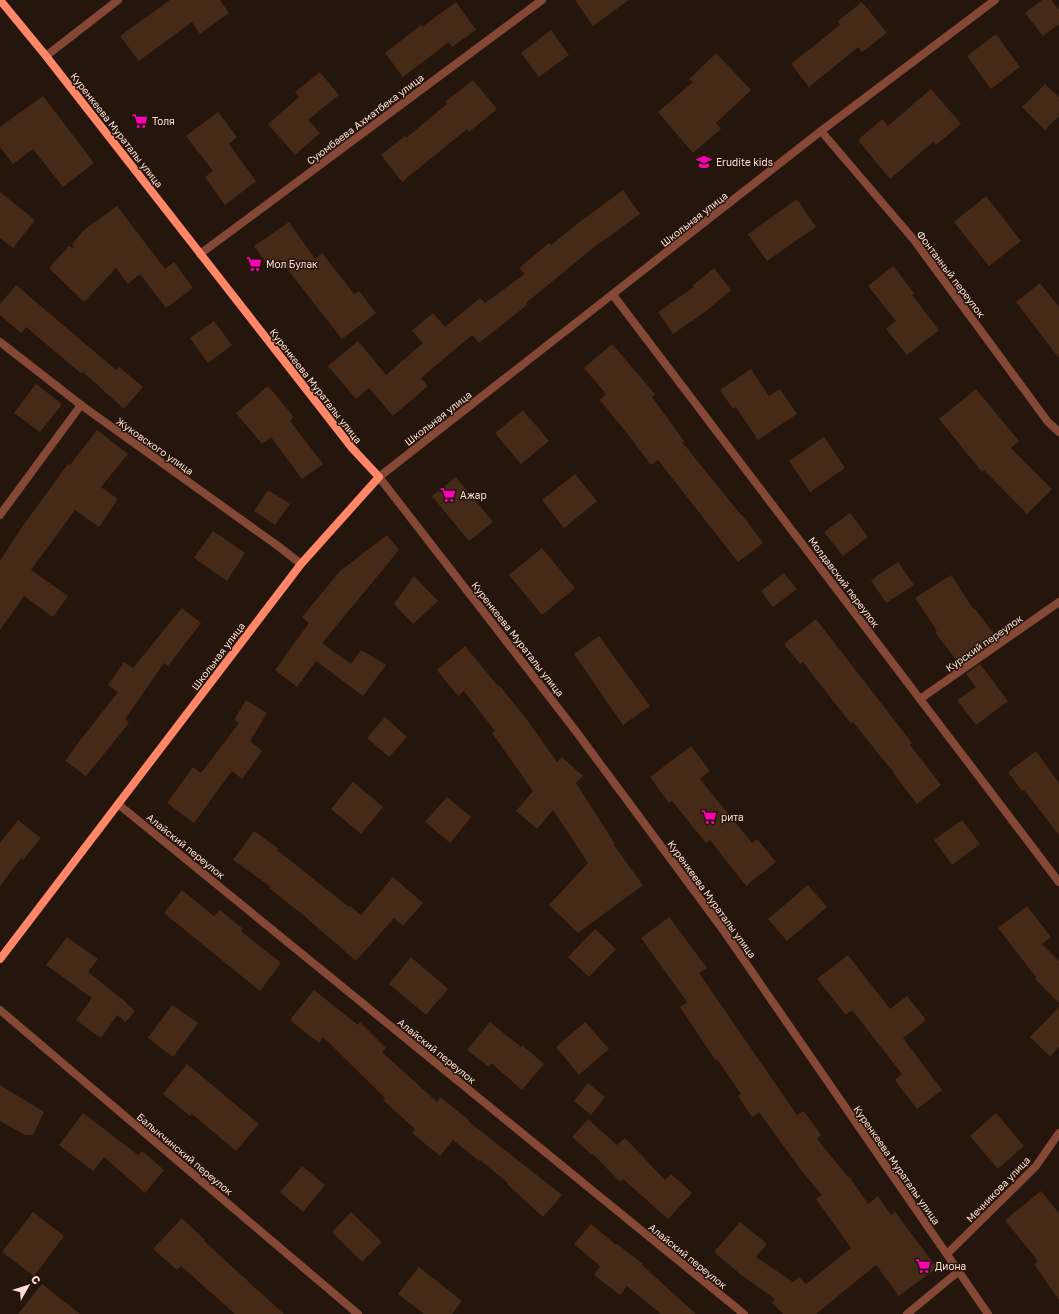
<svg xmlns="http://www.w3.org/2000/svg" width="1059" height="1314" viewBox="0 0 1059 1314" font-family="'Golos Text',sans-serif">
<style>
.building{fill:#462a18}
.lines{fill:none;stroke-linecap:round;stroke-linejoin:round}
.street{stroke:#854736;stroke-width:8}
.secondary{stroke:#ff8667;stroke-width:8}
.labels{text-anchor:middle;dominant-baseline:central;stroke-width:3;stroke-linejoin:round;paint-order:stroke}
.street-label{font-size:10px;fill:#ffded0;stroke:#24150d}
.poi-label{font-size:10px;fill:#ffded0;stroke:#24150d;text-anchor:start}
</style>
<rect width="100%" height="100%" fill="#24150d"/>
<g class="building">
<path d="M170,0H220L229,13L200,34L192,22L139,61L120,36Z"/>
<path d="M575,0H629L593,26Z"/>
<path d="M1042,0H1051L1059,10V24L1043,36L1025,13Z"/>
<path d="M456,2L476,30L452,47L449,42L403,77L385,53L421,25L422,27Z"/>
<path d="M862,2L887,33L862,52L858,47L809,87L791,64L840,25L838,21Z"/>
<path d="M551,30L569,55L539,77L521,53Z"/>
<path d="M996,34L1020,67L991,89L967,56Z"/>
<path d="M716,53L751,90L716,123L721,129L693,153L658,112L693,82L689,79Z"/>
<path d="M320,72L339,95L308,120L320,133L295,155L268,124L299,97L295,92Z"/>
<path d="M473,80L497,109L469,132L467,129L402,182L381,155L405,136L406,138L447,104L445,102Z"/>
<path d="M1045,84L1059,97V116L1045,130L1022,107Z"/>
<path d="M931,89L961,124L936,145L933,142L890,179L858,140L882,119L888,126Z"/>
<path d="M43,96L94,163L63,187L33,149L13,164L0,147V127Z"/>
<path d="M218,112L237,137L229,144L256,181L225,205L205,177L213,171L186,136Z"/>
<path d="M623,190L640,214L593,248L526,303L527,305L479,343L472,335L421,378L428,386L393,416L369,388L356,399L328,366L358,341L386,375L423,343L412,331L433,313L445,327L480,298L485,303L525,274L519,268L549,243L551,245L581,221Z"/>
<path d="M0,192L35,220L13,248L0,238Z"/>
<path d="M986,196L1021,241L989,266L954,222Z"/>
<path d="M797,199L816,227L767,261L748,234Z"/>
<path d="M117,206L165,269L174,262L193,288L166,308L140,274L128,284L116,268L84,302L49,268L69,246L72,248L74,247L72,244L85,229Z"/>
<path d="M289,222L315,259L322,253L354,294L359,291L376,313L342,339L280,260L269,267L254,246Z"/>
<path d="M893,266L914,293L912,295L939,330L907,355L886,329L896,321L868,286Z"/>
<path d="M714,268L731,290L705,312L673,334L658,312L694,287L692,286Z"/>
<path d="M1040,283L1059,307V358L1016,302Z"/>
<path d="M16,285L116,370L119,367L143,387L124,409L83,372L82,374L26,327L21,333L0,315V304Z"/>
<path d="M214,321L232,345L208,363L190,338Z"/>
<path d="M612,344L655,394L652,397L684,441L682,442L741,515H742L763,543L738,562L658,460L651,465L626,432L600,400L606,394L584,368Z"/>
<path d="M751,369L769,396L780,389L797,414L758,440L736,407L733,409L720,390Z"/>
<path d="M36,384L62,404L40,432L14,413Z"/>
<path d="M268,386L294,417L290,421L323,464L302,479L271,437L262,444L236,413Z"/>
<path d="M976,389L1019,441L1011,448L1052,489L1027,514L984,470L982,472L939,419Z"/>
<path d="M523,410L549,441L521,464L495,433Z"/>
<path d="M97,430L128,454L101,487L118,499L99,527L75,510L31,570L68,596L53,617L24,596L0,630V561L22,527L68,464L70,465Z"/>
<path d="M824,437L845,468L810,492L789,461Z"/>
<path d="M575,474L597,501L564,528L542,500Z"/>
<path d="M456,477L493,522L469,541L432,496Z"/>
<path d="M268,490L290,504L275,525L254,511Z"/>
<path d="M850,513L868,537L843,556L824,532Z"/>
<path d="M213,531L245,553L227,581L194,558Z"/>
<path d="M387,535L399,550L322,643L351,664L361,650L386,665L363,696L316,661L297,687L275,670L309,623L302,617L340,571Z"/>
<path d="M542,548L575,588L542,615L509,575Z"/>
<path d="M898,562L914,585L886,603L871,580Z"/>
<path d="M784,573L797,589L773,607L761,591Z"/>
<path d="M951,575L974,610L975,609L995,635L972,652L974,655L960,665L935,632L937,631L915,598Z"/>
<path d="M414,576L438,601L413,624L394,604Z"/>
<path d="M182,608L201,623L168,666L164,663L125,719L129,723L86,776L65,761L78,743L118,692L108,685L124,662L133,668Z"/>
<path d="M816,619L912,743L910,745L941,785L917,804L893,773H894L853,722L851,724L803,662L800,664L784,644Z"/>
<path d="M599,636L650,706L623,725L574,654Z"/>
<path d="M465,646L498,686L499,685L525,717L557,762L562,757L583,776L576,783L615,844H613L643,885L578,933L549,905L588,863L553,810L537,829L516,811L533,791L492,733L495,731L464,691L458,696L437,670Z"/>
<path d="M980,664L1008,701L976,725L957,700L976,687L966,674Z"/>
<path d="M246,700L267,713L250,741L262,751L242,779L232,771L194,823L167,803L193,767L201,773L239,723L234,720Z"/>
<path d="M385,717L407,737L389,757L367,738Z"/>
<path d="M691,746L710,771L700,779L752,843L757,839L776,862L746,886L710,840L706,843L672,801L669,803L650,777Z"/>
<path d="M1036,751L1059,783V835L1024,790L1022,791L1008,772Z"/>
<path d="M353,782L383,807L361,834L331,809Z"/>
<path d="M447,797L471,817L450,843L425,822Z"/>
<path d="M18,820L41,838L23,860L21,858L0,886V843Z"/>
<path d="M962,820L980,844L952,865L934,840Z"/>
<path d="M254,831L278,848L277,850L349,907L350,906L361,915L393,877L423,903L403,926L394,918L356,961L302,914L269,888L271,887L233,860Z"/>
<path d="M808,885L827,907L787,941L768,919Z"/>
<path d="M182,890L214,916L220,910L243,929L241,931L281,963L260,991L164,913Z"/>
<path d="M1027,906L1051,937L1042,944L1059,961V1003L1035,979L1036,977L998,928Z"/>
<path d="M669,917L707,968L699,973L797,1115L804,1111L821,1135L817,1139L848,1177L849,1176L868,1204L878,1196L891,1215L895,1212L937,1268L899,1296L876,1265L816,1314H783L772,1303L775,1299L740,1274L714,1252L740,1222L767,1244L756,1257L793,1282L799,1277L806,1284L851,1248L816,1199L822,1195L800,1169L759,1112L752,1117L738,1096L741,1094L717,1059L716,1061L680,1007L687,1002L641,938Z"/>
<path d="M595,929L616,949L589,977L568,957Z"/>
<path d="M67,937L98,959L88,972L126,1002V1003L135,1011L126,1022L117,1015L101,1038L76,1020L92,998L46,965Z"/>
<path d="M848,955L890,1009L907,996L926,1020L903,1038L942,1090L917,1109L895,1080L902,1074L852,1010L846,1015L817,979Z"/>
<path d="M411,957L448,989L426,1015L389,984Z"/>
<path d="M314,990L358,1025L360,1022L386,1048L382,1052L437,1102L440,1097L469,1120L468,1121L562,1195L543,1217L507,1184L508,1183L480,1160L479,1161L453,1140L440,1156L412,1133L415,1129L383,1100L385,1098L323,1037L319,1043L290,1020Z"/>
<path d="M172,1005L198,1023L173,1057L148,1038Z"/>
<path d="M1059,1007V1047L1050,1057L1030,1037Z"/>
<path d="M490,1022L521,1047L522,1045L544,1064L522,1090L491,1063L489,1067L467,1050Z"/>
<path d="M585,1022L609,1049L579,1075L556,1047Z"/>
<path d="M187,1064L259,1124L236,1151L192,1114L190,1116L163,1094Z"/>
<path d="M588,1083L605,1097L591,1115L574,1101Z"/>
<path d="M0,1085L44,1112L33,1135H25L0,1121Z"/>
<path d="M83,1113L138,1155L142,1151L164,1170L145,1193L104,1157L93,1171L59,1145Z"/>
<path d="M996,1113L1024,1146L998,1169L970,1136Z"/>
<path d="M588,1119L617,1145L625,1138L665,1180L671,1174L692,1193L668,1219L623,1179L620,1182L593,1154L592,1155L572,1137Z"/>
<path d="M302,1166L325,1185L303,1212L280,1192Z"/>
<path d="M1041,1191L1059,1213V1300L1034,1264L1038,1261L1005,1220Z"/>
<path d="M33,1212L64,1236L34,1276L2,1252Z"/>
<path d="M351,1212L382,1242L362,1262L332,1232Z"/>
<path d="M182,1218L205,1240L204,1241L284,1314H235L181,1266L177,1270L153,1249Z"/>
<path d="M591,1224L616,1245L617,1244L643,1264L642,1265L696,1314H661L627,1286L620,1295L594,1275L600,1266L574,1244Z"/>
<path d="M419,1267L462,1301L452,1314H424L398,1294Z"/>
<path d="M42,1284L80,1314H18Z"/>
</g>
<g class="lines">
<g class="street">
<path d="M46,56L118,0"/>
<path d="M821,131L914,240L1048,422L1059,432"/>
<path d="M200,254L542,0"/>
<path d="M613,295L1059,882"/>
<path d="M0,342L81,405L278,546L301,564"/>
<path d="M0,515L81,405"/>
<path d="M920,699L1059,602"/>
<path d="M118,804L744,1314"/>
<path d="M0,1010L358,1314"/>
<path d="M947,1254L1036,1166L1059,1133"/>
<path d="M907,1314L959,1271"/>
<path d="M988,1314L721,927L575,730L379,477L821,131L995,0"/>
</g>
<path class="secondary" d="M0,0L46,56L352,448L379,477L301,564L0,959"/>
</g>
<defs>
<symbol id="supermarket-bare" viewBox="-9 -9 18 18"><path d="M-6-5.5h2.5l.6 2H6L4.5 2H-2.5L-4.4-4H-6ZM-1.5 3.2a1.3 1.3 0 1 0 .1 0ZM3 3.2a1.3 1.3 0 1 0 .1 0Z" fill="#fb00b4" stroke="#24150d" stroke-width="2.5" paint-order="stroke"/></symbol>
<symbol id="school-bare" viewBox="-9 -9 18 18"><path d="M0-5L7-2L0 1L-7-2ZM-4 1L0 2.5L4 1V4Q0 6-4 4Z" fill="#fb00b4" stroke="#24150d" stroke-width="2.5" paint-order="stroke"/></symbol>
</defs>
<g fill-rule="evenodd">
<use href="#supermarket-bare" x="129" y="110" width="22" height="22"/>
<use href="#school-bare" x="693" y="151" width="22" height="22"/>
<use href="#supermarket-bare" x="243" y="253" width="22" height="22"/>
<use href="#supermarket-bare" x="437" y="484" width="22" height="22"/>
<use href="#supermarket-bare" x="698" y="806" width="22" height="22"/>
<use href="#supermarket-bare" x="912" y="1255" width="22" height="22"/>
</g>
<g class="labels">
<g class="street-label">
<text transform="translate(365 119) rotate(-37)">Суюмбаева Ахматбека улица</text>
<text transform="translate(117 130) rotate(52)">Куренкеева Мураталы улица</text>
<text transform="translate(694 219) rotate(-38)">Школьная улица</text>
<text transform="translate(951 274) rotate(53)">Фонтанный переулок</text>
<text transform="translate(316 386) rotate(52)">Куренкеева Мураталы улица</text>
<text transform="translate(438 418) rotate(-38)">Школьная улица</text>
<text transform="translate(155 446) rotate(35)">Жуковского улица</text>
<text transform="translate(844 582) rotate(53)">Молдавский переулок</text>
<text transform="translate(518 639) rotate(52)">Куренкеева Мураталы улица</text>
<text transform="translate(984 643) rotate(-35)">Курский переулок</text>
<text transform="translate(218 656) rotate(-53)">Школьная улица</text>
<text transform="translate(186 846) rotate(39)">Алайский переулок</text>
<text transform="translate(712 899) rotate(54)">Куренкеева Мураталы улица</text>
<text transform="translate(437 1051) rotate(39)">Алайский переулок</text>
<text transform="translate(185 1154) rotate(40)">Балыкчинский переулок</text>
<text transform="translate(897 1165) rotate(55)">Куренкеева Мураталы улица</text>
<text transform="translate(998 1189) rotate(-46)">Мечникова улица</text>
<text transform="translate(688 1256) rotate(39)">Алайский переулок</text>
</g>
<g class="poi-label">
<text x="152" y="121">Толя</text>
<text x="716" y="162">Erudite kids</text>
<text x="266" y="264">Мол Булак</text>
<text x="460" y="495">Ажар</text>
<text x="721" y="817">рита</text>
<text x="935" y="1266">Диона</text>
</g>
</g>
<g transform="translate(28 1286) rotate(51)" stroke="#24150d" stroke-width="3" paint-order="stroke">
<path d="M0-3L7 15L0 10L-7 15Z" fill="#ffded0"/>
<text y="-6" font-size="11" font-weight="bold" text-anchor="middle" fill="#ffded0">С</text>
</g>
</svg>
